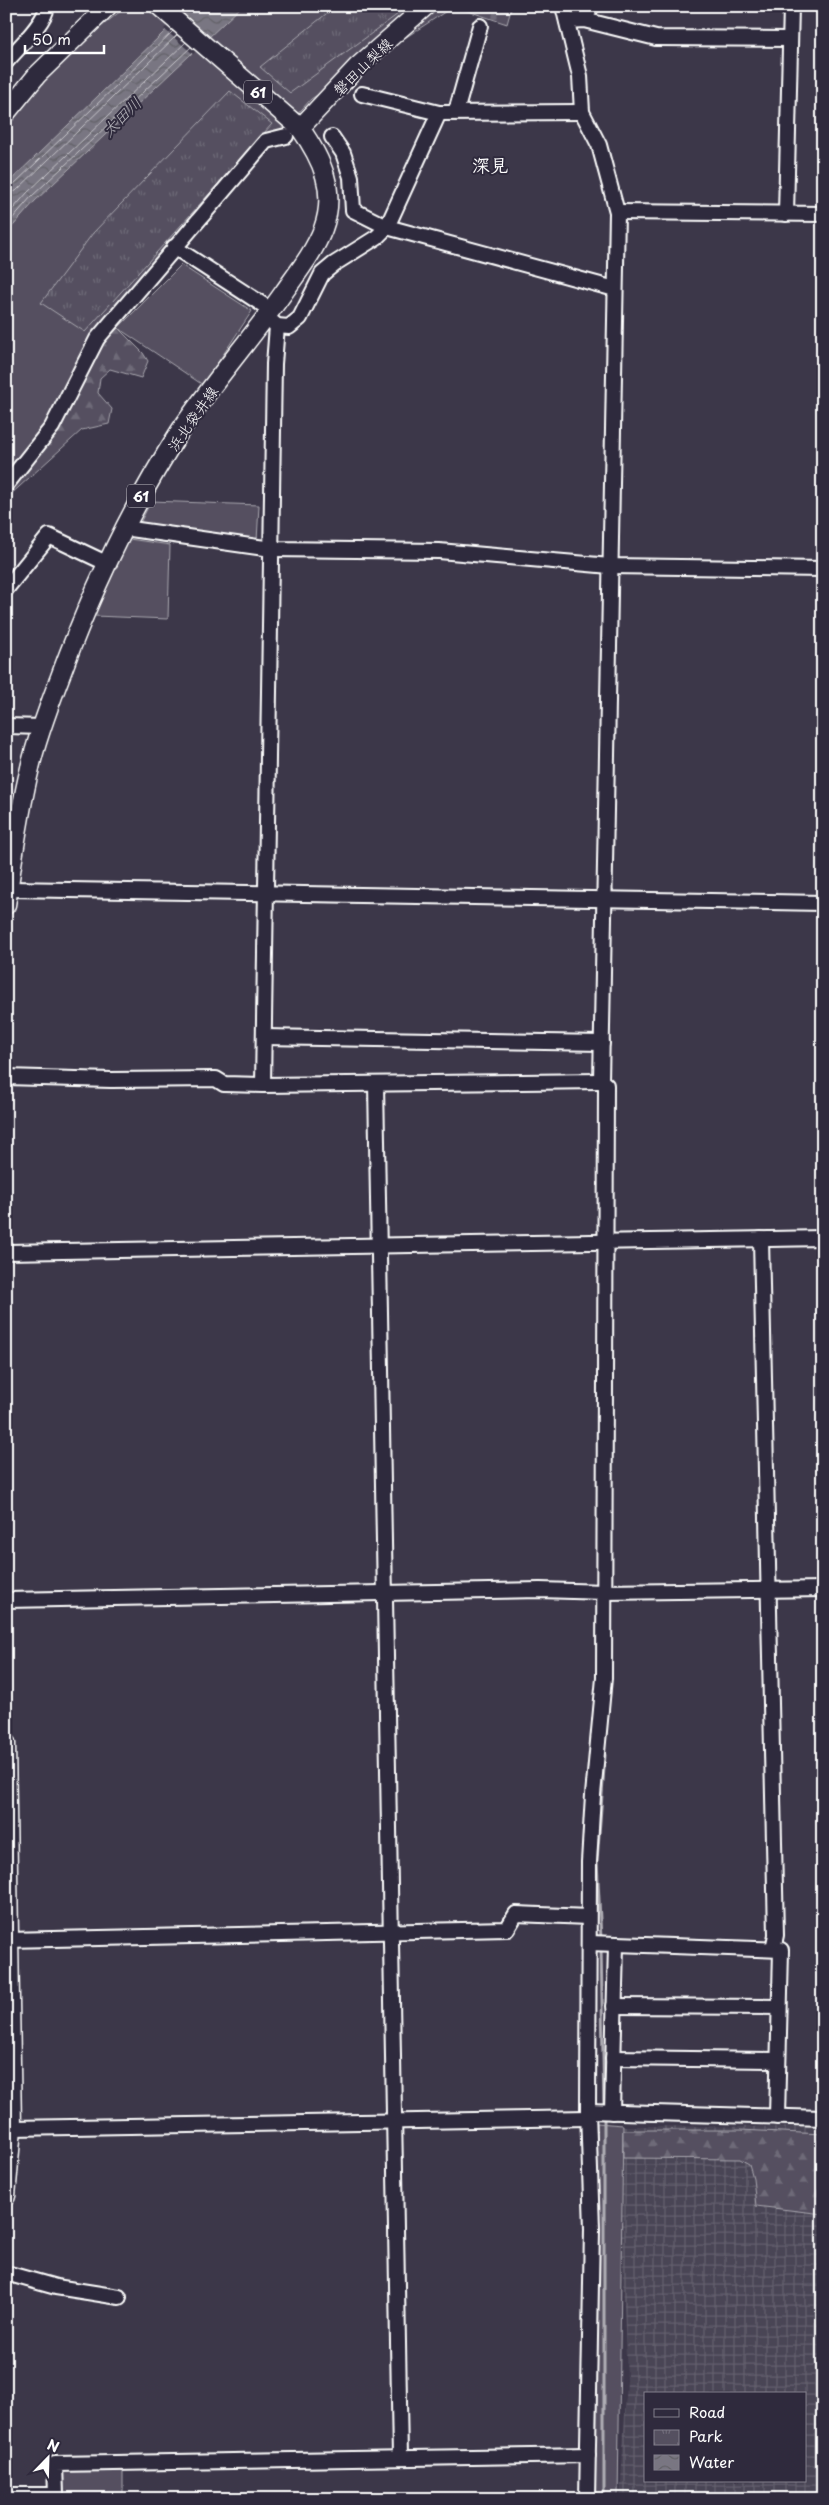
<svg xmlns="http://www.w3.org/2000/svg" width="829" height="2505" viewBox="0 0 829 2505" font-family="'Playpen Sans','Klee One',sans-serif">
<style>
.industrial{fill:url(#industrial-grid);fill-rule:evenodd}
.grass{fill:#555060;stroke:#aaa8b0}
.forest{fill:url(#forest-firs);stroke:#aaa8b0}
.cemetery{fill:url(#cemetery-stones);stroke:#aaa8b0}
.park{fill:url(#park-tufts);stroke:#aaa8b0}
.water{fill:url(#water-waves);stroke:#afadb4}
.pier{fill:#3c3749}
.lines{fill:none;stroke-linecap:round;stroke-linejoin:round}
.shore{stroke:#c9c8cd;stroke-width:1}
.stream{stroke:#afadb4;stroke-width:3}
.minor-casing{stroke:#fff;stroke-width:18}
.major-casing{stroke:#fff;stroke-width:21}
.minor{stroke:#2f2a3d;stroke-width:14}
.major{stroke:#2f2a3d;stroke-width:18}
.labels{text-anchor:middle;dominant-baseline:central;stroke-width:4;stroke-linejoin:round;paint-order:stroke}
.shield{fill:#2f2a3d;stroke:#c1bfc5;stroke-width:1}
.shield-label{font-size:14px;font-weight:bold;fill:#fff}
.street-label{font-size:15px;fill:#fff;stroke:#2f2a3d}
.water-label{font-size:16px;font-style:italic;fill:#b5b4ba;stroke:#2f2a3d}
.quarter-label{font-size:18px;font-weight:bold;fill:#fff;stroke:#2f2a3d}
</style>
<defs>
<pattern id="industrial-grid" width="8" height="8" patternUnits="userSpaceOnUse" patternTransform="scale(1.25)"><rect width="8" height="8" fill="#494455"/><path d="M0 4h8M4 0v8" fill="none" stroke="#64606e"/></pattern>
<pattern id="forest-firs" width="22" height="20" patternUnits="userSpaceOnUse" patternTransform="scale(1.25)"><rect width="22" height="20" fill="#555060"/><path d="M5 1l3.5 6h-7zM16 11l3.5 6h-7z" fill="#6e6a78"/></pattern>
<pattern id="cemetery-stones" width="16" height="16" patternUnits="userSpaceOnUse" patternTransform="scale(1.25)"><rect width="16" height="16" fill="#555060"/><path d="M2 7V4a2 2 0 0 1 4 0v3zM10 15v-3a2 2 0 0 1 4 0v3z" fill="#6e6a78"/></pattern>
<pattern id="park-tufts" width="24" height="20" patternUnits="userSpaceOnUse" patternTransform="scale(1.25)"><rect width="24" height="20" fill="#555060"/><path d="M3 7l-1-3M5 7V3M7 7l1-3M15 17l-1-3M17 17v-4M19 17l1-3" fill="none" stroke="#6e6a78"/></pattern>
<pattern id="water-waves" width="16" height="10" patternUnits="userSpaceOnUse" patternTransform="scale(1.25)"><rect width="16" height="10" fill="#797682"/><path d="M0 5q4-4 8 0t8 0" fill="none" stroke="#626167"/></pattern>
</defs>
<rect width="100%" height="100%" fill="#3c3749"/>
<filter id="ink" filterUnits="userSpaceOnUse"><feTurbulence type="fractalNoise" baseFrequency=".02" numOctaves="2"/><feDisplacementMap in="SourceGraphic" scale="10" xChannelSelector="R" yChannelSelector="G"/><feConvolveMatrix kernelMatrix="1 2 1 2 8 2 1 2 1" color-interpolation-filters="sRGB"/></filter>
<g filter="url(#ink)">
<path class="industrial" d="M617,2126L823,2127V2499H620L627,2380ZM645,2394H805V2481H645Z"/>
<g class="grass">
<path d="M127,6H454L311,99L97,339L47,433L6,485V118L62,58Z"/>
<path d="M181,265L252,311L203,385L118,328Z"/>
<path d="M151,501L259,505L257,541L140,523Z"/>
<path d="M129,539L170,545L168,619L94,616Z"/>
<path d="M597,2123L623,2125L618,2499H590Z"/>
<path d="M123,2462V2499H59L55,2464Z"/>
</g>
<g class="forest">
<path d="M118,328L143,353L148,361L141,378L110,369L100,378L98,393L112,409L109,424L82,430L9,496L6,495V491L103,331Z"/>
<path d="M623,2130H740L823,2134V2214L756,2206L753,2178L749,2164L740,2159L623,2158Z"/>
</g>
<path class="cemetery" d="M461,6H512L507,24L459,8Z"/>
<g class="park">
<path d="M336,6H409L290,93L260,67Z"/>
<path d="M230,91L272,124L85,332L41,303L93,233Z"/>
</g>
<path class="water" d="M191,6H242L35,201L6,234V185Z"/>
<path class="pier" d="M181,12L211,38L193,54L164,29Z"/>
<g class="lines">
<g class="shore">
<path d="M6,187L12,186L173,31"/>
<path d="M6,194L16,191L177,35"/>
<path d="M6,217L27,193L186,42"/>
<path d="M6,226L31,197L191,47"/>
</g>
<g class="stream">
<path d="M601,1939L597,1861L605,1755"/>
<path d="M601,1947L604,2109"/>
<path d="M604,2499V2115"/>
</g>
<defs>
<g id="minor">
<path d="M563,6L580,76L582,112L599,145L617,212L601,1081L606,1085L604,1678L593,1795L589,1862L588,2111L592,2229L587,2499"/>
<path d="M584,20L592,6"/>
<path d="M567,21L584,20L656,38L790,39"/>
<path d="M6,62C17,49 46,22 47,6"/>
<path d="M362,94L439,113L582,112"/>
<path d="M456,112L480,26"/>
<path d="M332,137L343,153L351,177L353,210L387,227L615,289"/>
<path d="M617,212L823,214"/>
<path d="M786,214L791,6"/>
<path d="M174,247L271,310"/>
<path d="M271,321L277,326L289,327L300,318L322,274L334,264L377,237L387,227L439,113"/>
<path d="M6,485L52,427L97,339L266,141L286,136"/>
<path d="M124,528L272,549L439,551L610,566L823,569"/>
<path d="M6,589L49,536L106,563"/>
<path d="M6,726L43,727"/>
<path d="M9,889L823,903"/>
<path d="M264,1037L602,1043"/>
<path d="M6,1077L111,1080L216,1079L224,1084L263,1085L601,1081"/>
<path d="M376,1084L400,2457"/>
<path d="M263,1085L274,364L277,326"/>
<path d="M761,1239L776,1935L773,1949"/>
<path d="M6,1252L823,1238"/>
<path d="M6,1600L540,1590L605,1592L823,1589"/>
<path d="M6,1940L507,1929L516,1914L588,1917"/>
<path d="M589,1943L781,1950L777,2117"/>
<path d="M614,2006L779,2007"/>
<path d="M613,2058L778,2060"/>
<path d="M588,2111L823,2118"/>
<path d="M612,2112L616,1944"/>
<path d="M12,2128L588,2118"/>
<path d="M6,2273L56,2287L119,2297"/>
<path d="M6,2495H56L55,2464L588,2455"/>
</g>
<g id="major">
<path d="M6,113L37,75L108,6"/>
<path d="M300,128L358,66L426,6"/>
<path d="M6,905C13,859 19,812 30,768C37,737 49,706 60,677C92,590 130,509 180,431C212,383 251,339 284,292C298,272 314,252 323,229C337,191 322,159 300,128L159,6"/>
<path d="M6,1743L12,2128L6,2196"/>
</g>
</defs>
<use href="#minor" class="minor-casing"/>
<use href="#major" class="major-casing"/>
<use href="#minor" class="minor"/>
<use href="#major" class="major"/>
</g>
</g>
<g class="labels">
<g class="shield">
<rect x="244" y="80.5" width="28" height="23" rx="4"/>
<rect x="127" y="484.5" width="28" height="23" rx="4"/>
</g>
<g class="shield-label">
<text x="258" y="92">61</text>
<text x="141" y="496">61</text>
</g>
<g class="street-label">
<text transform="translate(362 66) rotate(-44)">磐田山梨線</text>
<text transform="translate(192 418) rotate(-55)">浜北袋井線</text>
</g>
<g class="water-label">
<text transform="translate(121 116) rotate(-45)">太田川</text>
</g>
<g class="quarter-label">
<text x="490" y="164">深見</text>
</g>
</g>
<rect width="829" height="2505" fill="none" stroke="#2f2a3d" stroke-width="25"/>
<rect x="12" y="12" width="804" height="2480" fill="none" stroke="#fff" stroke-width="2" filter="url(#ink)"/>
<rect x="644" y="2392" width="162" height="90" fill="#2f2a3d" stroke="#827f8b"/>
<rect x="654" y="2409" width="25" height="8" fill="#2f2a3d" stroke="#827f8b"/>
<text x="689" y="2418" font-size="15" fill="#ffffff">Road</text>
<rect x="654" y="2430" width="25" height="15" fill="url(#park-tufts)" stroke="#827f8b"/>
<text x="689" y="2442" font-size="15" fill="#ffffff">Park</text>
<rect x="654" y="2455" width="25" height="15" fill="url(#water-waves)" stroke="#827f8b"/>
<text x="689" y="2468" font-size="15" fill="#ffffff">Water</text>
<g transform="translate(48 2458) rotate(23)" stroke="#2f2a3d" stroke-width="4" paint-order="stroke">
<path d="M0-4L9 19L0 12L-9 19Z" fill="#ffffff"/>
<text y="-8" font-size="14" font-weight="bold" text-anchor="middle" fill="#ffffff">N</text>
</g>
<path d="M25 45v8h79v-8" fill="none" stroke="#ffffff" stroke-width="2.5"/>
<text x="32" y="45" font-size="15" fill="#ffffff" stroke="#2f2a3d" stroke-width="4" paint-order="stroke">50 m</text>
</svg>
